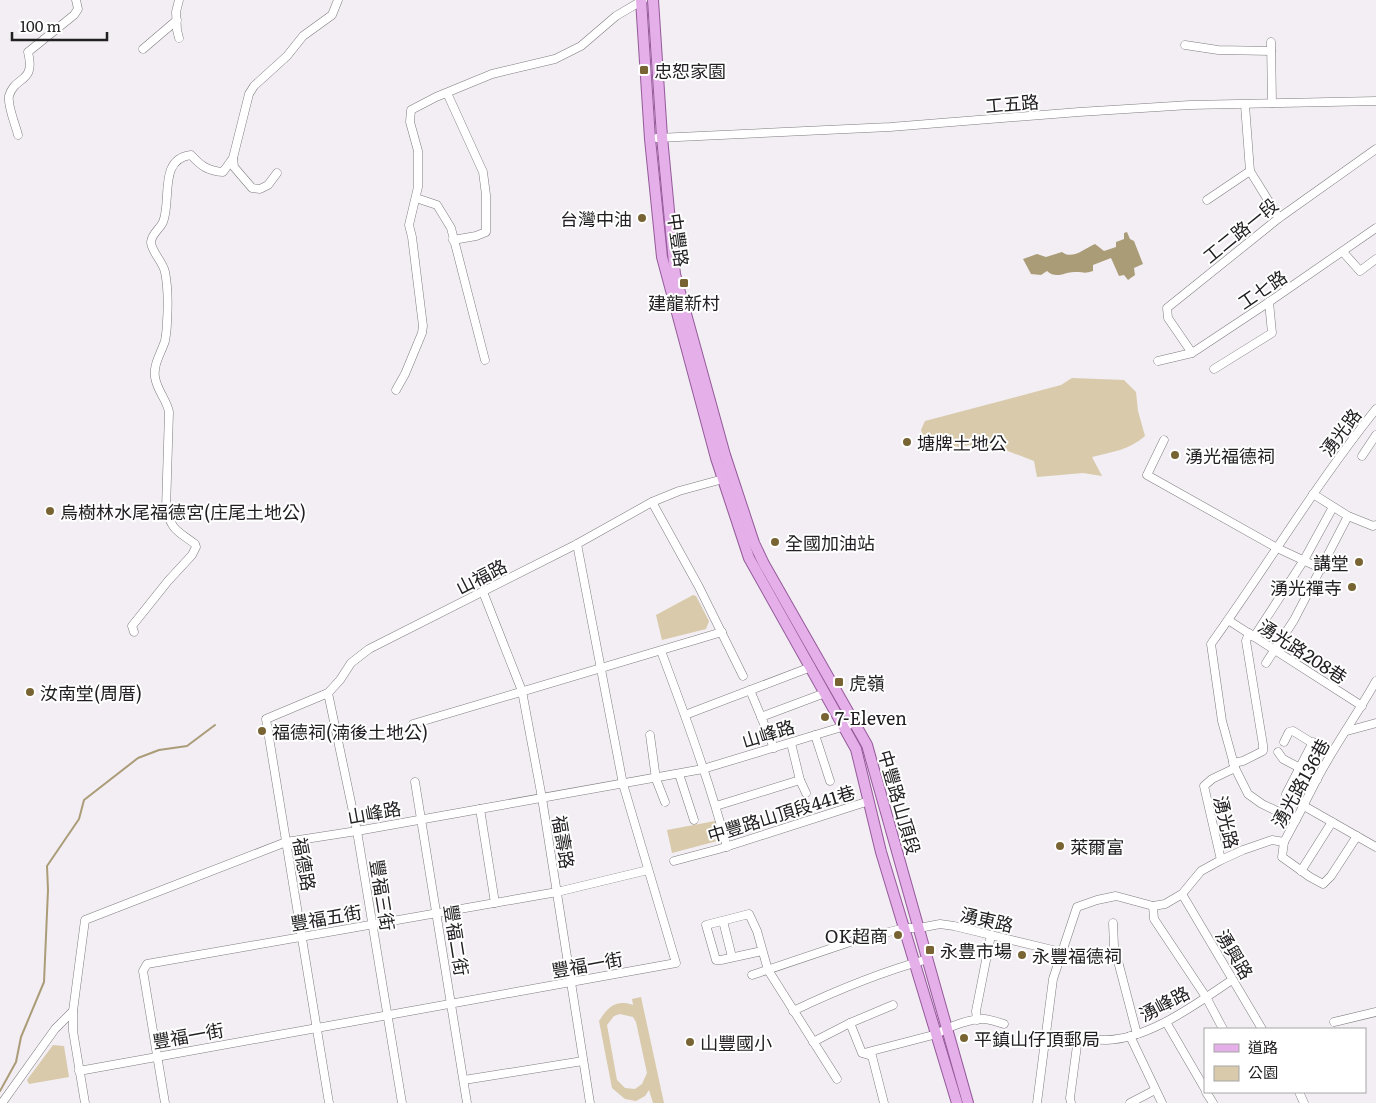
<svg xmlns="http://www.w3.org/2000/svg" width="1376" height="1103" viewBox="0 0 1376 1103" font-family="Literata,'Noto Sans TC',serif">
<style>
.green{fill:#d8caaa;fill-rule:evenodd}
.water{fill:#ab9c78}
.lines{fill:none;stroke-linecap:round;stroke-linejoin:round}
.stream{stroke:#ab9c78;stroke-width:2}
.minor-casing{stroke:#7f7c7f;stroke-width:9}
.major-casing{stroke:#955a9a;stroke-width:12}
.minor{stroke:#fff;stroke-width:8}
.major{stroke:#e5afe9;stroke-width:10}
.poi-dot{fill:#786333;stroke:#fff;stroke-width:2}
.labels{text-anchor:middle;dominant-baseline:central;stroke-width:4;stroke-linejoin:round;paint-order:stroke}
.poi-label{font-size:18px;fill:#222022;stroke:#fff;text-anchor:start}
.street-label{font-size:18px;fill:#222022;stroke:#fff}
</style>
<rect width="100%" height="100%" fill="#f2eef3"/>
<g class="green">
<path d="M1072,378L1124,380L1136,392L1138,411L1145,436C1129,450 1112,452 1092,457L1102,476L1083,473L1037,477L1034,461L1000,448L983,450L969,445L959,447L924,439L921,430L925,421L1061,385Z"/>
<path d="M693,595L696,596L709,621L706,629L662,640L656,615Z"/>
<path d="M715,821L721,840L672,853L667,830Z"/>
<path d="M641,997L664,1103H653L649,1090L645,1096L636,1101L625,1099L612,1088L599,1021C608,1007 616,999 633,1005L632,999ZM620,1014L633,1017L636,1022L647,1073L642,1084L635,1089L625,1088L617,1080L607,1025L614,1016Z"/>
<path d="M53,1045L64,1046L69,1077L29,1084L27,1080Z"/>
</g>
<path class="water" d="M1127,232L1130,239L1134,241L1143,264L1134,268L1135,275L1128,280L1124,275L1119,276L1111,258L1093,265V271C1084,274 1084,272 1076,272C1065,271 1057,280 1047,271L1041,275L1031,274L1023,259L1037,254L1046,257L1062,252C1072,260 1084,249 1095,244L1104,251L1116,247V242L1124,239V233Z"/>
<g class="lines">
<path class="stream" d="M0,1091L16,1062L21,1037L44,982L48,890L47,866L79,819L84,800L138,758L159,750L187,746L215,725"/>
<defs>
<g id="minor">
<path d="M179,0L176,12L177,30L179,38"/>
<path d="M1271,42L1272,103"/>
<path d="M1185,45L1218,50L1271,51"/>
<path d="M143,49L177,20"/>
<path d="M447,93L483,172L486,195V232L476,236L453,240"/>
<path d="M1245,105L1250,171L1279,218"/>
<path d="M18,135C16,126 7,105 9,96C15,75 36,84 28,52L74,15L78,9L76,0"/>
<path d="M657,138L890,127L1079,112L1190,105L1376,101"/>
<path d="M277,173L268,185L260,189L252,188L234,167L233,158L249,94L254,86L287,56L303,36L332,15L338,0"/>
<path d="M416,198L437,205L451,228L485,360"/>
<path d="M1207,200L1250,171"/>
<path d="M1343,252L1360,271L1376,259"/>
<path d="M1192,353L1168,318L1167,308L1279,218L1376,149"/>
<path d="M1158,361L1192,353L1269,302L1376,228"/>
<path d="M1214,369L1272,333L1269,302"/>
<path d="M396,390L405,374L422,333L423,326L412,237L409,225L418,187V151L410,122L411,110L436,97L492,74L555,59L581,46L616,16L643,0"/>
<path d="M1164,440L1147,475L1277,548L1322,569"/>
<path d="M1362,456L1376,435"/>
<path d="M1313,494L1348,516L1373,526L1376,525"/>
<path d="M652,502L699,587L743,676"/>
<path d="M483,592L522,691L542,798L590,1103"/>
<path d="M1228,620L1362,706"/>
<path d="M134,632L132,626L168,581L192,555L196,547L195,544C178,531 172,531 166,509L169,412C167,400 157,391 155,377C153,365 161,353 165,341C166,335 167,328 167,322C168,307 168,287 165,272C163,262 151,251 151,242C152,233 160,229 163,222C172,200 158,159 191,155C201,166 208,171 223,172L233,158"/>
<path d="M1254,637L1304,560L1333,507"/>
<path d="M661,651C685,715 709,780 727,847"/>
<path d="M1266,663L1294,620L1348,516"/>
<path d="M750,690L774,748"/>
<path d="M328,693L357,831L402,1103"/>
<path d="M685,715L811,667"/>
<path d="M761,717L825,693"/>
<path d="M413,724L722,632"/>
<path d="M1347,731L1376,723"/>
<path d="M650,735L656,779L665,802"/>
<path d="M815,735L830,781"/>
<path d="M1284,742L1289,732L1293,731L1322,749"/>
<path d="M791,743L800,780L806,793"/>
<path d="M1278,752L1283,759L1300,768L1317,780"/>
<path d="M1233,763L1243,761L1263,751V745L1246,641L1249,633"/>
<path d="M1235,768L1248,794L1262,804L1296,820"/>
<path d="M679,774L694,820"/>
<path d="M415,782L467,1103"/>
<path d="M1286,794L1313,742"/>
<path d="M716,806L800,780"/>
<path d="M1304,806L1376,847"/>
<path d="M480,809L495,903"/>
<path d="M1284,842L1282,857L1310,877L1323,884L1331,876L1357,836"/>
<path d="M1221,860L1243,850L1272,840L1284,842C1295,822 1306,801 1316,781C1334,746 1357,715 1376,681"/>
<path d="M674,861L719,849L869,801"/>
<path d="M1301,871L1332,822"/>
<path d="M1182,894L1262,1029"/>
<path d="M1153,906L1154,919L1206,997L1223,1029"/>
<path d="M723,921L732,957"/>
<path d="M1113,923L1114,946L1137,1034"/>
<path d="M762,951L721,960H716L706,925L749,914L757,931L768,970L837,1079"/>
<path d="M752,975L856,940L905,928H919L940,924L954,926L1061,952"/>
<path d="M793,1011C837,990 881,972 928,959"/>
<path d="M977,1020L976,1011L991,935"/>
<path d="M1166,1022L1205,1089"/>
<path d="M1334,1022L1376,1012"/>
<path d="M850,1023L862,1053L872,1056L884,1103"/>
<path d="M1045,1034C1065,1035 1086,1040 1106,1040C1150,1039 1197,1003 1232,980"/>
<path d="M1130,1036L1162,1103"/>
<path d="M813,1042L850,1023L893,1005"/>
<path d="M864,1053L937,1034C948,1027 971,1018 985,1019C991,1020 998,1022 1004,1024"/>
<path d="M79,1071L676,963L623,784L577,544"/>
<path d="M464,1080L583,1061"/>
<path d="M1206,1092L1213,1103"/>
<path d="M1299,1092L1304,1103"/>
<path d="M2,1103L55,1029L73,1011"/>
<path d="M85,1103L73,1031V1011L85,920L286,842L357,831L703,769L855,723"/>
<path d="M165,1103L143,971L147,964L557,892L648,870"/>
<path d="M329,1103L266,719L328,693L340,680L351,663L369,649L577,544L652,502L679,491L723,479"/>
<path d="M1037,1103L1053,979L1077,907L1097,900L1116,896L1153,906L1165,904L1182,894L1201,871L1221,860L1204,786L1212,779L1235,768L1222,721L1211,644C1267,566 1316,484 1376,409"/>
<path d="M1071,1103L1070,1098L1078,1038"/>
<path d="M1130,1103L1155,1090"/>
</g>
<g id="major">
<path d="M641,0L650,139L662,257L716,458L749,558L856,749L881,852L957,1103"/>
<path d="M653,0L662,137L675,274L725,455L754,543L764,564L867,745L968,1103"/>
</g>
</defs>
<use href="#minor" class="minor-casing"/>
<use href="#major" class="major-casing"/>
<use href="#minor" class="minor"/>
<use href="#major" class="major"/>
</g>
<g class="poi-dot">
<rect x="639" y="65" width="10" height="10" rx="2.5"/>
<circle cx="642" cy="218" r="5"/>
<rect x="679" y="278" width="10" height="10" rx="2.5"/>
<circle cx="907" cy="442" r="5"/>
<circle cx="1175" cy="455" r="5"/>
<circle cx="50" cy="511" r="5"/>
<circle cx="775" cy="542" r="5"/>
<circle cx="1359" cy="562" r="5"/>
<circle cx="1352" cy="587" r="5"/>
<rect x="834" y="677" width="10" height="10" rx="2.5"/>
<circle cx="30" cy="692" r="5"/>
<circle cx="825" cy="717" r="5"/>
<circle cx="262" cy="731" r="5"/>
<circle cx="1060" cy="846" r="5"/>
<circle cx="898" cy="935" r="5"/>
<rect x="925" y="945" width="10" height="10" rx="2.5"/>
<circle cx="1022" cy="955" r="5"/>
<circle cx="964" cy="1038" r="5"/>
<circle cx="690" cy="1042" r="5"/>
</g>
<g class="labels">
<g class="poi-label">
<text x="654" y="70">忠恕家園</text>
<text x="632" y="218" text-anchor="end">台灣中油</text>
<text x="684" y="302" text-anchor="middle">建龍新村</text>
<text x="917" y="442">塘牌土地公</text>
<text x="1185" y="455">湧光福德祠</text>
<text x="60" y="511">烏樹林水尾福德宮(庄尾土地公)</text>
<text x="785" y="542">全國加油站</text>
<text x="1349" y="562" text-anchor="end">講堂</text>
<text x="1342" y="587" text-anchor="end">湧光禪寺</text>
<text x="849" y="682">虎嶺</text>
<text x="40" y="692">汝南堂(周厝)</text>
<text x="835" y="717">7-Eleven</text>
<text x="272" y="731">福德祠(湳後土地公)</text>
<text x="1070" y="846">萊爾富</text>
<text x="888" y="935" text-anchor="end">OK超商</text>
<text x="940" y="950">永豊市場</text>
<text x="1032" y="955">永豐福德祠</text>
<text x="974" y="1038">平鎮山仔頂郵局</text>
<text x="700" y="1042">山豐國小</text>
</g>
<g class="street-label">
<text transform="translate(1012 103) rotate(-5)">工五路</text>
<text transform="translate(1240 230) rotate(-39)">工二路一段</text>
<text transform="translate(679 240) rotate(82)">中豐路</text>
<text transform="translate(1262 289) rotate(-34)">工七路</text>
<text transform="translate(1340 432) rotate(-53)">湧光路</text>
<text transform="translate(481 576) rotate(-27)">山福路</text>
<text transform="translate(1303 651) rotate(33)">湧光路208巷</text>
<text transform="translate(768 733) rotate(-17)">山峰路</text>
<text transform="translate(1300 783) rotate(-61)">湧光路136巷</text>
<text transform="translate(900 802) rotate(74)">中豐路山頂段</text>
<text transform="translate(374 812) rotate(-10)">山峰路</text>
<text transform="translate(781 813) rotate(-17)">中豐路山頂段441巷</text>
<text transform="translate(1227 822) rotate(77)">湧光路</text>
<text transform="translate(564 842) rotate(81)">福壽路</text>
<text transform="translate(305 864) rotate(80)">福德路</text>
<text transform="translate(383 895) rotate(81)">豐福三街</text>
<text transform="translate(326 917) rotate(-10)">豐福五街</text>
<text transform="translate(987 919) rotate(13)">湧東路</text>
<text transform="translate(457 940) rotate(81)">豐福二街</text>
<text transform="translate(1235 954) rotate(59)">湧興路</text>
<text transform="translate(587 964) rotate(-10)">豐福一街</text>
<text transform="translate(1164 1003) rotate(-28)">湧峰路</text>
<text transform="translate(188 1035) rotate(-10)">豐福一街</text>
</g>
</g>
<rect x="1204" y="1028" width="162" height="65" fill="#ffffff" stroke="#a7a6a7"/>
<rect x="1214" y="1044" width="25" height="8" fill="#e5afe9" stroke="#a7a6a7"/>
<text x="1248" y="1053" font-size="15" fill="#222022">道路</text>
<rect x="1214" y="1066" width="25" height="15" fill="#d8caaa" stroke="#a7a6a7"/>
<text x="1248" y="1078" font-size="15" fill="#222022">公園</text>
<path d="M12 32v8h95v-8" fill="none" stroke="#222022" stroke-width="2.5"/>
<text x="20" y="32" font-size="15" fill="#222022" stroke="#ffffff" stroke-width="4" paint-order="stroke">100 m</text>
</svg>
